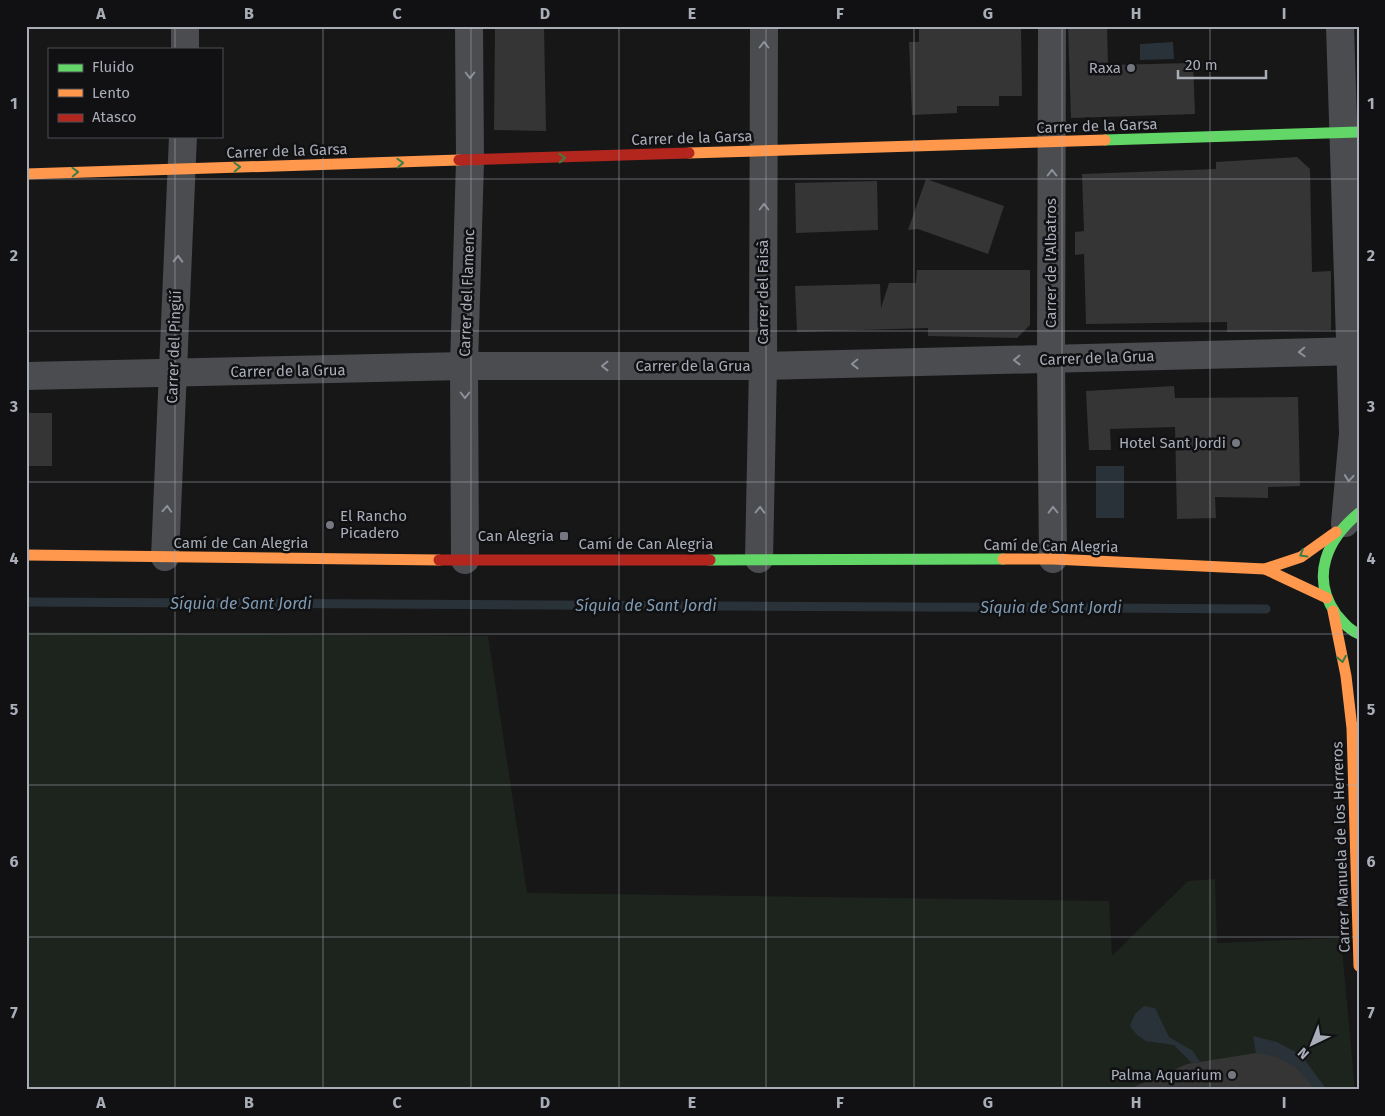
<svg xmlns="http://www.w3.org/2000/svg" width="1385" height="1116" viewBox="0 0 1385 1116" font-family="'Fira Sans',sans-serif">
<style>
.green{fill:#1d241e}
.water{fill:#2a3239}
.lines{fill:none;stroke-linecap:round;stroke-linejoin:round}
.stream{stroke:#2a3239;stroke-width:9}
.building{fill:#353536}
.street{stroke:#4b4c50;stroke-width:28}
.fast{stroke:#63d668;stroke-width:11}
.slow{stroke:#ff974d;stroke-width:11}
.jam{stroke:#b3261e;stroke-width:11}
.oneway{stroke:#8c9099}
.oneway2{stroke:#3e7d42}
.grid{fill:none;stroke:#a8adb8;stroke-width:1;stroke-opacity:0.55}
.poi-dot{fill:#757880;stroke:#111113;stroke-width:2}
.labels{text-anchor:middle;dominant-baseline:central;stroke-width:5;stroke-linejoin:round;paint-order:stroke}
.poi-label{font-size:15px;fill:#a8adb8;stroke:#111113;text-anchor:end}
.street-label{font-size:15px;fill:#a8adb8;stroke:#111113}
.water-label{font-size:16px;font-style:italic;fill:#7f9bb3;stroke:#111113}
.neatline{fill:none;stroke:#a8adb8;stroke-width:2}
.grid-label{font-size:16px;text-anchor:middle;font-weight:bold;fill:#a8adb8}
</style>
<rect width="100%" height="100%" fill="#171717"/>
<path class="green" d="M26,632L488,636L527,893L1109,901L1112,956L1188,881L1215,879L1217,943L1341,938L1355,1090H26Z"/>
<g class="water">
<path d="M1173,42L1174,59L1140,60V44Z"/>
<rect x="1096" y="466" width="28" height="52"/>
<path d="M1144,1006L1155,1008L1169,1037L1193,1051L1200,1062L1192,1063L1174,1045L1146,1041L1137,1035L1130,1026L1135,1014Z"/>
<path d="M1253,1036L1277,1042L1301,1055L1324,1086V1090H1314L1297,1068L1256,1053Z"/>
</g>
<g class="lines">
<path class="stream" d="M26,602L1266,609"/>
</g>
<g class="building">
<path d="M495,26H544L546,131L494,130Z"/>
<path d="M919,26H1021L1022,96H999V106H957V113L912,115L909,42H919Z"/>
<path d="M1068,26H1107L1108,65L1193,63L1195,114L1071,118Z"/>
<path d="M1297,157L1310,169L1312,272L1331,271V330L1227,332V322L1086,324L1084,254L1075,255V232L1084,231L1082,174L1216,169V162Z"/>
<path d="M926,179L1004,206L988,254L918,229L908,230Z"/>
<path d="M877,181L878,230L796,233L795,183Z"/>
<path d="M917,270H1030V325L1017,338L928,336V328L797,332L795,286L880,284L881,308L889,283H916Z"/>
<path d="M1174,386L1175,398L1298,397L1300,486L1268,487V498L1215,497L1216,518L1177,519L1175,427L1110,429L1111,450H1089L1086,391Z"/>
<rect x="26" y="413" width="26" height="53"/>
<path d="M1256,1053L1277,1057L1297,1068L1315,1090H1127L1187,1064Z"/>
</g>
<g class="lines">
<g class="street">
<path d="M1052,26L1051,360L1053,559"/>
<path d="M1340,26L1353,434L1345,523"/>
<path d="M185,49V26"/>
<path d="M26,376L464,366H763L1359,351"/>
<path d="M165,557L183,136"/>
<path d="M759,559L763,366L764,26"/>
<path d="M465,560L464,366L470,161L469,26"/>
</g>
<g class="fast">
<path d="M1105,140L1359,132"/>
<path d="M1359,513C1327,539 1310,577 1336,614C1343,622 1349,630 1359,634"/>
<path d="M710,560L1003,559"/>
</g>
<g class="slow">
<path d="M689,153L1105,140"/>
<path d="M26,174L459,160"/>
<path d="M26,555L439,560"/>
<path d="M1003,559H1053L1265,569L1327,598"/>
<path d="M1265,569L1301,557L1336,532"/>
<path d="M1333,611L1346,676L1352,728L1359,966"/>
</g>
<g class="jam">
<path d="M459,160L689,153"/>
<path d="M439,560H710"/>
</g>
</g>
<defs><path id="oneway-chevron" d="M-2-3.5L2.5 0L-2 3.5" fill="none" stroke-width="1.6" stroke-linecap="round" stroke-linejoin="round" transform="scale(1.25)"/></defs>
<g class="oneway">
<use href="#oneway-chevron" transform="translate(764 45) rotate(-90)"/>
<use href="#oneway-chevron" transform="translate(470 75) rotate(90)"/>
<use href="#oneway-chevron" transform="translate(1052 173) rotate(-90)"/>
<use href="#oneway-chevron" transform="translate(764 207) rotate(-90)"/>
<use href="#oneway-chevron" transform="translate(178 259) rotate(-88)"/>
<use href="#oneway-chevron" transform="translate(1302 352) rotate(178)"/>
<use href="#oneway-chevron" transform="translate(1017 360) rotate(179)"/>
<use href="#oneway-chevron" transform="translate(855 364) rotate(179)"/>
<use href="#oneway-chevron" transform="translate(605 366) rotate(180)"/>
<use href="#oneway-chevron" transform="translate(465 395) rotate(90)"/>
<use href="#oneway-chevron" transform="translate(1349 478) rotate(95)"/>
<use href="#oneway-chevron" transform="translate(167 509) rotate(-87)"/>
<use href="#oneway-chevron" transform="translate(760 510) rotate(-89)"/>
<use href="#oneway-chevron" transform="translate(1053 510) rotate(-91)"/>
</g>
<g class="oneway2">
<use href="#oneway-chevron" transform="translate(562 158) rotate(-2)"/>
<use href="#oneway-chevron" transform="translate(400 163) rotate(-2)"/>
<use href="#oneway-chevron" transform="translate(237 167) rotate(-2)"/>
<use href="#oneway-chevron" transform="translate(75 172) rotate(-2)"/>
<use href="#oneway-chevron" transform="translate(1303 554) rotate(150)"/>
<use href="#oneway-chevron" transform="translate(1342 659) rotate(79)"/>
</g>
<path class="grid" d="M175,26V49M323,26V1090M471,26V1090M619,26V1090M766,26V1090M914,26V1090M1062,26V1090M1210,26V1090M175,136V1090M26,179H1359M26,331H1359M26,482H1359M26,634H1359M26,785H1359M26,937H1359"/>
<g class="poi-dot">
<circle cx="1131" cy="68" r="5"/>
<circle cx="1236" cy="443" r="5"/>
<circle cx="330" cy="525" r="5"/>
<rect x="559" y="531" width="10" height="10" rx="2.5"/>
<circle cx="1232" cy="1075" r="5"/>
</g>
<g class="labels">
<g class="poi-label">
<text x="1121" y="68">Raxa</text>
<text x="1226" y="443">Hotel Sant Jordi</text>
<text x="340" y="516" text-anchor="start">El Rancho<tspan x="340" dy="17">Picadero</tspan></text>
<text x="554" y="536">Can Alegria</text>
<text x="1222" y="1075">Palma Aquarium</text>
</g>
<g class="street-label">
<text transform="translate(1097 126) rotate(-2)">Carrer de la Garsa</text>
<text transform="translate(692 138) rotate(-2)">Carrer de la Garsa</text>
<text transform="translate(287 151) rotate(-2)">Carrer de la Garsa</text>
<text transform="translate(1051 263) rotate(-90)">Carrer de l'Albatros</text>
<text transform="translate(763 292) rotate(-90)">Carrer del Faisà</text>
<text transform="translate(467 293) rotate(-88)">Carrer del Flamenc</text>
<text transform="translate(174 347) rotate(-88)">Carrer del Pingüí</text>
<text transform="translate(1097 358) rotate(-2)">Carrer de la Grua</text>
<text x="693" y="366">Carrer de la Grua</text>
<text transform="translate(288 371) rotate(-1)">Carrer de la Grua</text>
<text x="241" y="543">Camí de Can Alegria</text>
<text x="646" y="544">Camí de Can Alegria</text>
<text transform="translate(1051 546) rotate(1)">Camí de Can Alegria</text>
<text transform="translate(1341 847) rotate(-92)">Carrer Manuela de los Herreros</text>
</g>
<g class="water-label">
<text x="241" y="603">Síquia de Sant Jordi</text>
<text x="646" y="605">Síquia de Sant Jordi</text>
<text x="1051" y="607">Síquia de Sant Jordi</text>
</g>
</g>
<rect width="1385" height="1116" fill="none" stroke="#111113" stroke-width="55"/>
<rect x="48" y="48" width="175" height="90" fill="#111113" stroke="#4d4f55"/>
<rect x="58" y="64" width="25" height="8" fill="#63d668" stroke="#4d4f55"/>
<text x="92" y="72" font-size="15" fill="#a8adb8">Fluido</text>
<rect x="58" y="89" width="25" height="8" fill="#ff974d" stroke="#4d4f55"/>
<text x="92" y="98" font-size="15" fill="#a8adb8">Lento</text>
<rect x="58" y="114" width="25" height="8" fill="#b3261e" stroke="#4d4f55"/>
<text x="92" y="122" font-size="15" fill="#a8adb8">Atasco</text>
<g transform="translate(1312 1044) rotate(223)" stroke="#111113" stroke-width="4" paint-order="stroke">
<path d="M0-4L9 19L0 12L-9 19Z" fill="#a8adb8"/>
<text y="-8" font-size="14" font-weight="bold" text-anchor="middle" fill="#a8adb8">N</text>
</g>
<path d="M1178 70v8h88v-8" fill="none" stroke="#a8adb8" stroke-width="2.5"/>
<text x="1185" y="70" font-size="15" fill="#a8adb8" stroke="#111113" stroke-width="4" paint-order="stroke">20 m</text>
<rect x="28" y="28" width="1330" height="1060" class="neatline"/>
<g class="grid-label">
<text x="101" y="19">A</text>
<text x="249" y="19">B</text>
<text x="397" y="19">C</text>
<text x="545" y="19">D</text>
<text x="692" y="19">E</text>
<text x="840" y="19">F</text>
<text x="988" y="19">G</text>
<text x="1136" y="19">H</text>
<text x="1284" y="19">I</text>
<text x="14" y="109">1</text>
<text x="1371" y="109">1</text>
<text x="14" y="261">2</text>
<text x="1371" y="261">2</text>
<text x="14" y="412">3</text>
<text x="1371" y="412">3</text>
<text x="14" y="564">4</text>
<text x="1371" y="564">4</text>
<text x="14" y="715">5</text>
<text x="1371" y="715">5</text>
<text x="14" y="867">6</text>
<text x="1371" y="867">6</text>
<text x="14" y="1018">7</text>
<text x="1371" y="1018">7</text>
<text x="101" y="1108">A</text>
<text x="249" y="1108">B</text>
<text x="397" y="1108">C</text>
<text x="545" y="1108">D</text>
<text x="692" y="1108">E</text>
<text x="840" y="1108">F</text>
<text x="988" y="1108">G</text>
<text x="1136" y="1108">H</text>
<text x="1284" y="1108">I</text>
</g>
</svg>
